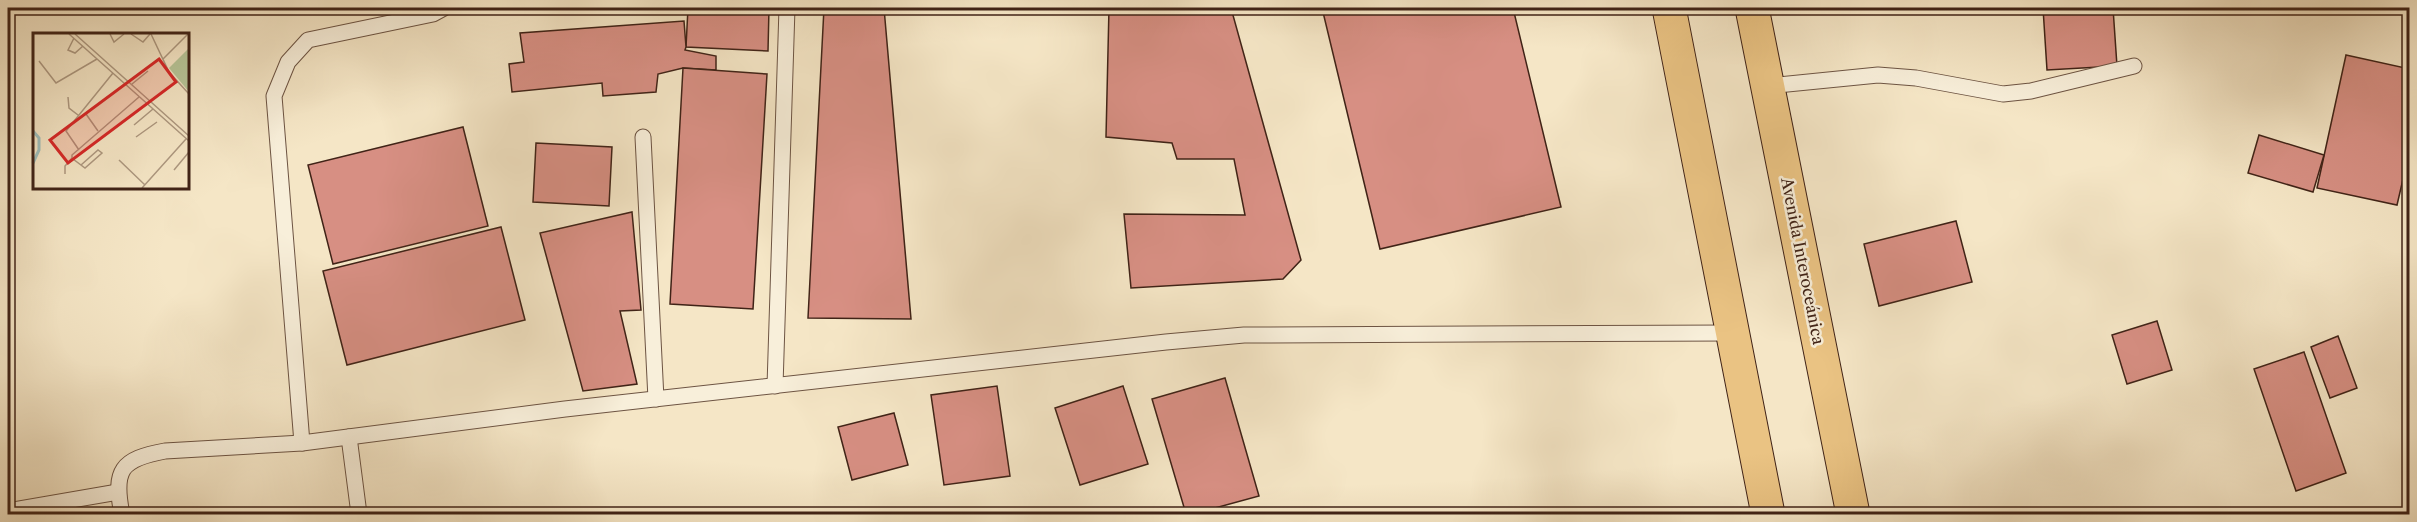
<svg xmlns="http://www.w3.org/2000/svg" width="2417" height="522" viewBox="0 0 2417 522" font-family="'Libre Caslon Text',serif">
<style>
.building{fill:#d78f83;stroke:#402317;stroke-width:1.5}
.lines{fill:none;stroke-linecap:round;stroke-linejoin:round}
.service-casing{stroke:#6d5443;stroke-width:17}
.trunk-casing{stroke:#402317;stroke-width:35}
.service{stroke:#f8efda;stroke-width:15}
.trunk{stroke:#eac383;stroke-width:33}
.labels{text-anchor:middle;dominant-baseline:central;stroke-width:5;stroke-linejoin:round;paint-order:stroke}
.street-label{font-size:16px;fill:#402317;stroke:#f8efda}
.inset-river{fill:none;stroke:#9ebebc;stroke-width:3}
.inset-road{fill:none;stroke:#ad9880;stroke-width:1.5}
.view{fill:#d62828;fill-opacity:0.15;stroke:#d62828;stroke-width:3}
.inset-edge{fill:none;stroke:#402317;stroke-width:3}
</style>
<rect width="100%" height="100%" fill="#f5e6c6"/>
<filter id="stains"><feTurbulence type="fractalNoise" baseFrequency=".00333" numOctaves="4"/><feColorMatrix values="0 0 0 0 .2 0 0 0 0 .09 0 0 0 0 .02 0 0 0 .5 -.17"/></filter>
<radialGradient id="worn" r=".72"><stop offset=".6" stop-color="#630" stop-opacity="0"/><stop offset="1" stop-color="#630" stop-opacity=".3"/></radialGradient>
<g class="building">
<path d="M688,8H769L768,51L686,47Z"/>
<path d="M824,8H884L911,319L808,318Z"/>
<path d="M1109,8H1231L1301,260L1283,279L1131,288L1124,214L1245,215L1234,159H1177L1172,143L1106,137Z"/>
<path d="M1322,8H1513L1561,207L1380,249Z"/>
<path d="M2043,8H2113L2117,66L2047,70Z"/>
<path d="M684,21L686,47L685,50L716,56V70L683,68L658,74L656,92L603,96L602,83L512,92L509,64L524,62L520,33Z"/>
<path d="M2346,55L2410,69V149L2397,205L2317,188Z"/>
<path d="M683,68L767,74L753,309L670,304Z"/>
<path d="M463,127L488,226L333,264L308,165Z"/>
<path d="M2259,135L2324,155L2313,192L2248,173Z"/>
<path d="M536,143L612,147L609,206L533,202Z"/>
<path d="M632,212L641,310L620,311L637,384L583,391L540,233Z"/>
<path d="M1956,221L1972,282L1879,306L1864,244Z"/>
<path d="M501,227L525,320L347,365L323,271Z"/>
<path d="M2157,321L2172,370L2127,384L2112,335Z"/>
<path d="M2338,336L2357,388L2330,398L2311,347Z"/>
<path d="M2304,352L2346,473L2296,491L2254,369Z"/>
<path d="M1225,378L1259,496L1193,514H1186L1152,399Z"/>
<path d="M997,386L1010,476L944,485L931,395Z"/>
<path d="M1123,386L1148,464L1080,485L1055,408Z"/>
<path d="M894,413L908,465L852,480L838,427Z"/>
</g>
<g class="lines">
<defs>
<g id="service">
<path d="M1768,86L1878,75L1916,78L2003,94L2031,91L2134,66"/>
<path d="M643,137L656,399"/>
<path d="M775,386L787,8"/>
<path d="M349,437L359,514"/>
<path d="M302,443L274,96L288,62L308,40L433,14L444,8"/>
<path d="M8,511L118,492"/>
<path d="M122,514C113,470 121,459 165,451L302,443L565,409L1166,342L1244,335L1731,333"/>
</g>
<g id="trunk">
<path d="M1669,8L1768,514"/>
<path d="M1752,8L1853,514"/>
</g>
</defs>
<use href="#service" class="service-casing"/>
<use href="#trunk" class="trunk-casing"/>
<use href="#service" class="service"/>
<use href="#trunk" class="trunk"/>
</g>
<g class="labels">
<g class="street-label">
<text transform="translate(1803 261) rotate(79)">Avenida Interoceánica</text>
</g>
</g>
<g transform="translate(33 33)">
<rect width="156" height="156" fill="#f5e6c6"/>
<path d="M156,15V59L136,35Z" fill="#b7c699"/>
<path class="inset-river" d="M0,98L6,105V117L0,130"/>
<path class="inset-road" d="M36,1L156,108M42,1L156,103M77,1L81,9L91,1M98,1L110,9L117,1M118,1L136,39L156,61M41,5L35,17L42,20L50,13M130,26L155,1M6,28L23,50L64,26M99,51L115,38M35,64L36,75L45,82M53,81L65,98M101,92L120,76M103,104L124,89M46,117L33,98L80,40M86,127L112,152M48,132L65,117L69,120L52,135L40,126L39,125V122L106,64M141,137L156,119M32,141V133L39,125M109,155L153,106"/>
<path class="view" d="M126,26L143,49L35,130L17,107Z"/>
<rect width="156" height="156" class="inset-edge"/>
</g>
<rect width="2417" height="522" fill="none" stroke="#f5e6c6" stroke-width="30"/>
<rect x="9" y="9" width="2399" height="504" fill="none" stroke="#402317" stroke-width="3"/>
<rect x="15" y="15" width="2387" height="492" fill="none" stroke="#402317" stroke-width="1.5"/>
<rect width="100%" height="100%" filter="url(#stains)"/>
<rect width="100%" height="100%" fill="url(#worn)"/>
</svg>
